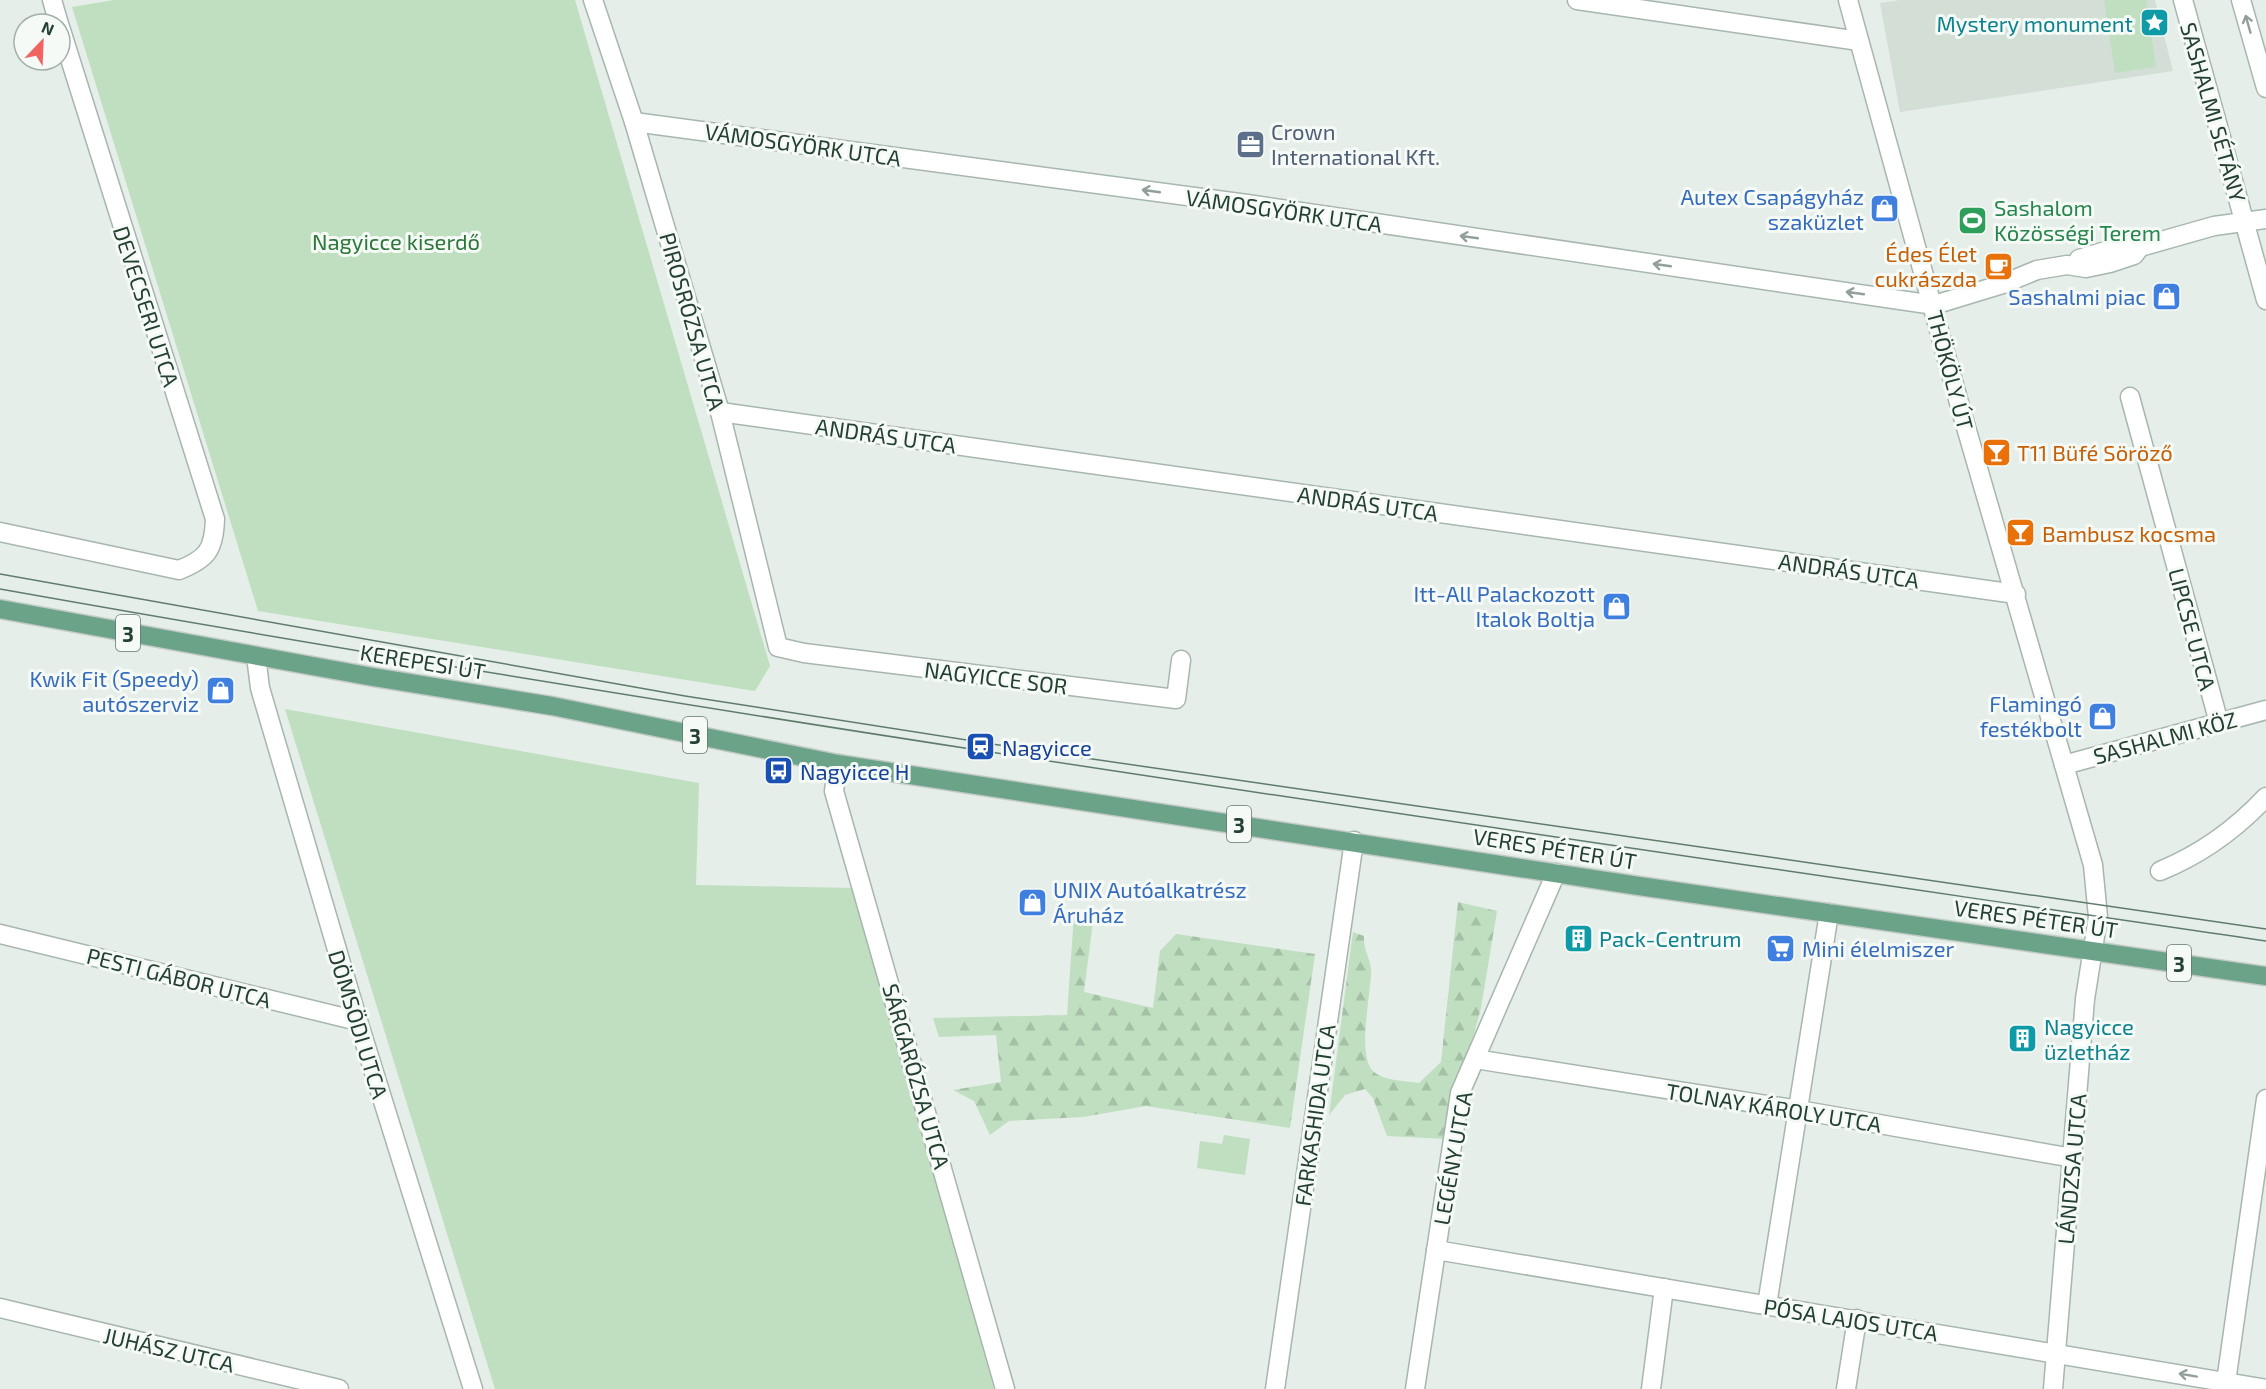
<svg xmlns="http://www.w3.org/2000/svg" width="2266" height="1389" viewBox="0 0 2266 1389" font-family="'Exo 2',sans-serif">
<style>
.built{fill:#d3ded7}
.green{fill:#bfdfc0}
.forest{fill:url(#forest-firs)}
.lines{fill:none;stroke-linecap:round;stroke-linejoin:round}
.minor-casing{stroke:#a7b6ae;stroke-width:21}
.major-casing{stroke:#c2cac6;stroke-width:21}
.minor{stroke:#fff;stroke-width:18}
.major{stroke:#6aa388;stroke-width:18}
.tram{stroke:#5f7b6e;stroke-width:1.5}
.oneway{stroke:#92a099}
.labels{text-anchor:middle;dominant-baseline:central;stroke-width:6;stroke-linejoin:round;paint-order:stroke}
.shield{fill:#f6faf7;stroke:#63786e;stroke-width:1.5}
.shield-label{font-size:21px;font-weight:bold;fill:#244033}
.culture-label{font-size:22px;fill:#0d838f;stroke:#f6faf7;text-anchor:start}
.street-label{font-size:22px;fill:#244033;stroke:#f6faf7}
.service-label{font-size:22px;fill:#4e5e75;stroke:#f6faf7;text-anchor:start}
.shop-label{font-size:22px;fill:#366cbe;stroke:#f6faf7;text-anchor:end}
.leisure-label{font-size:22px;fill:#27864d;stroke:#f6faf7;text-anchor:start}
.park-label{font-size:22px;fill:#2e773b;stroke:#f6faf7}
.food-label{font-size:22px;fill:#c56008;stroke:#f6faf7;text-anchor:start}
.transit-label{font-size:22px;fill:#164399;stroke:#f6faf7;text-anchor:start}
</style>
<defs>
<pattern id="forest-firs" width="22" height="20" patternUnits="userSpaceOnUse" patternTransform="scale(1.5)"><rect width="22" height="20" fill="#bfdfc0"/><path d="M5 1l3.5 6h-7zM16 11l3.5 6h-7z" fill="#a4c0a5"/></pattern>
</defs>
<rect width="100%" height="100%" fill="#e5eee8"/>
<path class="built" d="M1900,0H2155L2173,71L1900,112L1880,3Z"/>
<g class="green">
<path d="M114,0H575L770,666L755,691L258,611L72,7Z"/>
<path d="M2104,0H2146L2156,67L2115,73Z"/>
<path d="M285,709L699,783L696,885L857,888L994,1389H495Z"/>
<path d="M1224,1135L1250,1139L1245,1175L1197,1168L1200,1141L1222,1144Z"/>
</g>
<g class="forest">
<path d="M1458,902L1497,911L1481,1008L1446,1139L1387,1136L1373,1098L1365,1089L1345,1095L1329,1115L1353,932L1364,936C1363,952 1372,960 1371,972C1371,995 1356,1057 1374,1072C1385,1081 1406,1081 1419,1083L1441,1062Z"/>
<path d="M1074,915L1093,921L1084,992L1153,1008L1160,951L1176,934L1315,954L1290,1128L1146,1106L1083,1117L1009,1121L990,1135L974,1101L953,1090L1001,1082L996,1035L939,1037L933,1018L1067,1015Z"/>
</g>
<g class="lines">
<defs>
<g id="minor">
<path d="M52,0L59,24"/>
<path d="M593,0L634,122L720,412L778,647L804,653L1176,699L1181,660"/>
<path d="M1577,0L1859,41"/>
<path d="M1848,0L1961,410L2093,865L2098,917L2085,999L2053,1389"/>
<path d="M2183,0L2266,300"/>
<path d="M2241,0L2266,88"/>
<path d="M634,122L1247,204L1934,305L2003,284L2037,270L2067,265L2086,268L2110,263L2134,255L2140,247"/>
<path d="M2079,259L2126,245L2140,247L2214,226L2266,219"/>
<path d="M2130,397L2219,723"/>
<path d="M720,412L2016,594"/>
<path d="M0,532L179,570C207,559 214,550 215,519L60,27"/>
<path d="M256,656L260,688L358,1021L473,1389"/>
<path d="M838,764L834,791L1005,1389"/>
<path d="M2064,765L2266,710"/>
<path d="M2160,871C2202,854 2235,830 2266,797"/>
<path d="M0,934L358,1021"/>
<path d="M1475,1059L1799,1110L2073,1158"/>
<path d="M1436,1250L2266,1389"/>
<path d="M1767,1305L1829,913"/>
<path d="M0,1308L339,1389"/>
<path d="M2226,1382L2266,1099"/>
<path d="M1275,1389L1354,841"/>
<path d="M1415,1389L1460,1093L1556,873"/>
<path d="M1651,1389L1664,1288"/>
<path d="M1846,1389L1857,1319"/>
</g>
<path id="major" d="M0,609L373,677L552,706L838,764L1639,886L2266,976"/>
</defs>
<use href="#minor" class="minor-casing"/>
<use href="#major" class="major-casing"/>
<use href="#minor" class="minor"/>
<use href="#major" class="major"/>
<g class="tram">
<path d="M0,574L685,696L1037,751L2266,929"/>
<path d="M0,589C753,723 1510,830 2266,941"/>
</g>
</g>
<defs><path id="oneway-shaft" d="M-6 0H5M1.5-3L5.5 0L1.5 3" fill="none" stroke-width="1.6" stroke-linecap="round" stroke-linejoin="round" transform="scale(1.5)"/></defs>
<g class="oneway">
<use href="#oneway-shaft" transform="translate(2248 24) rotate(-106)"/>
<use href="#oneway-shaft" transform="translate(1151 191) rotate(-172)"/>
<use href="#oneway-shaft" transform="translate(1469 237) rotate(-172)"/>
<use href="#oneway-shaft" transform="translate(1662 265) rotate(-172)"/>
<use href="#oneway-shaft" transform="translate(1855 293) rotate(-172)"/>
<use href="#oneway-shaft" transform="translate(2188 1375) rotate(-170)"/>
</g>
<defs>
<symbol id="sight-square" viewBox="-11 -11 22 22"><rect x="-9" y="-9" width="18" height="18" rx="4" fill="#0f9aa8" stroke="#f6faf7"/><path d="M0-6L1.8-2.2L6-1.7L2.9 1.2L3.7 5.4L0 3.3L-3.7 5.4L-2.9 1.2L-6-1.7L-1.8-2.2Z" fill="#fff"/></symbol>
<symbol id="office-square" viewBox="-11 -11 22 22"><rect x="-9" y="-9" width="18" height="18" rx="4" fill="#5c6f8a" stroke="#f6faf7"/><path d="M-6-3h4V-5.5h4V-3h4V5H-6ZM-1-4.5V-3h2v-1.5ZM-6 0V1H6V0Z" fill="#fff"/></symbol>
<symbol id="shop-square" viewBox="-11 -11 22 22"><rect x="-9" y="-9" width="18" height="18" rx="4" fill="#3f7fe0" stroke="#f6faf7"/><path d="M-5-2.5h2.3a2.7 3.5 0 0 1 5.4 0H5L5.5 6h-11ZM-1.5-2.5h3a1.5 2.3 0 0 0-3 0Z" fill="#fff"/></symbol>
<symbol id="stadium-square" viewBox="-11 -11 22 22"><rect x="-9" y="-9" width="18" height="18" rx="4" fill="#2e9e5b" stroke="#f6faf7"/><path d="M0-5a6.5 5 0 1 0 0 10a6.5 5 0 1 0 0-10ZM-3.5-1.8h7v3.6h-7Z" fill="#fff"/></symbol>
<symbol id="cafe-square" viewBox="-11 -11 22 22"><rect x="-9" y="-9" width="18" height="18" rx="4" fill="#e8710a" stroke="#f6faf7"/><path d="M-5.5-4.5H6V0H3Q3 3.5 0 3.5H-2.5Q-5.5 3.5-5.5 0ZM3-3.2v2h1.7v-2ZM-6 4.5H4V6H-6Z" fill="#fff"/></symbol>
<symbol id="bar-square" viewBox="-11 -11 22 22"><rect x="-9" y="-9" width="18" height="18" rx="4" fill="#e8710a" stroke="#f6faf7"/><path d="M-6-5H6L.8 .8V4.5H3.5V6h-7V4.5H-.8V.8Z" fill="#fff"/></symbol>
<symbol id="station-square" viewBox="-11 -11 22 22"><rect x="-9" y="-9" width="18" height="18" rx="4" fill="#1a4fb4" stroke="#f6faf7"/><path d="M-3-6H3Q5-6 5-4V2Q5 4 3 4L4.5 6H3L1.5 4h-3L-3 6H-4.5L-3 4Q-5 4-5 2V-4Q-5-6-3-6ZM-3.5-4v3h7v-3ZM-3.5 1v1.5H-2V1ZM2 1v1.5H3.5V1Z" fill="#fff"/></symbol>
<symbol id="bus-square" viewBox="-11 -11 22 22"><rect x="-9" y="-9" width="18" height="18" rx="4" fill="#1a4fb4" stroke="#f6faf7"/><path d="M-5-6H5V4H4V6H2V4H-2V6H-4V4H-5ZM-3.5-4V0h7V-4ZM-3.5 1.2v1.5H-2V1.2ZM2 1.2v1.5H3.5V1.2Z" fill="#fff"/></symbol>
<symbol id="building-square" viewBox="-11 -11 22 22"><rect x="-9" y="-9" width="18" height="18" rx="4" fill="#0f9aa8" stroke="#f6faf7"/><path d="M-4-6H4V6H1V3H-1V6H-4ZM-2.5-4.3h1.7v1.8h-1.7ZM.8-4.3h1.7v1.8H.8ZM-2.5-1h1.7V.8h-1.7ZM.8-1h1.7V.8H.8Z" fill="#fff"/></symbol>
<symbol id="supermarket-square" viewBox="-11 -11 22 22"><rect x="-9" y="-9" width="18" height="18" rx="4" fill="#3f7fe0" stroke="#f6faf7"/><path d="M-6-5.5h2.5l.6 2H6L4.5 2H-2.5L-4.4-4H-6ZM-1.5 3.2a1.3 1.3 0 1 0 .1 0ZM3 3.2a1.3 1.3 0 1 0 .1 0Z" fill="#fff"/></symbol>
</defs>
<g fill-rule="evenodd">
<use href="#sight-square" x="2138" y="6" width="33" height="33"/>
<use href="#office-square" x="1234" y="128" width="33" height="33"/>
<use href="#shop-square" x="1868" y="192" width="33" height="33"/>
<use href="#stadium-square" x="1956" y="204" width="33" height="33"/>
<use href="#cafe-square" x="1982" y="250" width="33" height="33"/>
<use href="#shop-square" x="2150" y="280" width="33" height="33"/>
<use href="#bar-square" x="1980" y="436" width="33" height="33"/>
<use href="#bar-square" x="2004" y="516" width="33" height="33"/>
<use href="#shop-square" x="1600" y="590" width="33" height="33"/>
<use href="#shop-square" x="204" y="674" width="33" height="33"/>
<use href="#shop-square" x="2086" y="700" width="33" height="33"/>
<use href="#station-square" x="964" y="730" width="33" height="33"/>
<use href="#bus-square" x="762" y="754" width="33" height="33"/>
<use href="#shop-square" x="1016" y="886" width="33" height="33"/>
<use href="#building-square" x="1562" y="922" width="33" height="33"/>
<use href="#supermarket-square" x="1764" y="932" width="33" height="33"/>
<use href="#building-square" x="2006" y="1022" width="33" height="33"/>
</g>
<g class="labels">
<g class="shield">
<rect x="116" y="615" width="24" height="36" rx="4.5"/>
<rect x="683" y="717" width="24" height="36" rx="4.5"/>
<rect x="1227" y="806" width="24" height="36" rx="4.5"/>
<rect x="2167" y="945" width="24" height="36" rx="4.5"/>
</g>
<g class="shield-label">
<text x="128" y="633">3</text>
<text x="695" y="735">3</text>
<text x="1239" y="824">3</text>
<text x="2179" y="963">3</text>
</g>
<g class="culture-label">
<text x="2133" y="23" text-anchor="end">Mystery monument</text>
<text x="1599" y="938">Pack-Centrum</text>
<text x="2044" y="1026">Nagyicce<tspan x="2044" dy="25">üzletház</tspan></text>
</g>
<g class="street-label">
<text transform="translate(2214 112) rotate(74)">SASHALMI SÉTÁNY</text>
<text transform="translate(803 144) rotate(8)">VÁMOSGYÖRK UTCA</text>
<text transform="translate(1284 210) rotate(8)">VÁMOSGYÖRK UTCA</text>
<text transform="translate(147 306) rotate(72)">DEVECSERI UTCA</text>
<text transform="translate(693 321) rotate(74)">PIROSRÓZSA UTCA</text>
<text transform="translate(1951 370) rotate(75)">THÖKÖLY ÚT</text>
<text transform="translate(886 435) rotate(8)">ANDRÁS UTCA</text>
<text transform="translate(1368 503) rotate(8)">ANDRÁS UTCA</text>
<text transform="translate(1849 570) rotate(8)">ANDRÁS UTCA</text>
<text transform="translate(2193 629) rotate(75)">LIPCSE UTCA</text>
<text transform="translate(423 661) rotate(9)">KEREPESI ÚT</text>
<text transform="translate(996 677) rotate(7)">NAGYICCE SOR</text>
<text transform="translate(2165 737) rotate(-15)">SASHALMI KÖZ</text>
<text transform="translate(1555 848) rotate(9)">VERES PÉTER ÚT</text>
<text transform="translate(2036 918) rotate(8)">VERES PÉTER ÚT</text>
<text transform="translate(179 977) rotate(14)">PESTI GÁBOR UTCA</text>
<text transform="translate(359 1024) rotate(73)">DÖMSÖDI UTCA</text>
<text transform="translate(917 1076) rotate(74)">SÁRGARÓZSA UTCA</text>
<text transform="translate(1774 1107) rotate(9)">TOLNAY KÁROLY UTCA</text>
<text transform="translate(1314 1115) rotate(-82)">FARKASHIDA UTCA</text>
<text transform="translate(1452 1158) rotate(-80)">LEGÉNY UTCA</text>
<text transform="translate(2071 1169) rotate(-85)">LÁNDZSA UTCA</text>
<text transform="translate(1851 1319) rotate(9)">PÓSA LAJOS UTCA</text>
<text transform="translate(169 1349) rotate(13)">JUHÁSZ UTCA</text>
</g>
<g class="service-label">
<text x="1271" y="131">Crown<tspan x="1271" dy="25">International Kft.</tspan></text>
</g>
<g class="shop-label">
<text x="1864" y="196">Autex Csapágyház<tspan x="1864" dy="25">szaküzlet</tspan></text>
<text x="2146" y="296">Sashalmi piac</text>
<text x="1595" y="593">Itt-All Palackozott<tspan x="1595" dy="25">Italok Boltja</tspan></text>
<text x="199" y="678">Kwik Fit (Speedy)<tspan x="199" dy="25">autószerviz</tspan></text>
<text x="2082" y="703">Flamingó<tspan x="2082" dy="25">festékbolt</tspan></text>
<text x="1053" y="889" text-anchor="start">UNIX Autóalkatrész<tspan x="1053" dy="25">Áruház</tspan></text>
<text x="1802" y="948" text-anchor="start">Mini élelmiszer</text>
</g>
<g class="leisure-label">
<text x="1994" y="207">Sashalom<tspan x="1994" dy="25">Közösségi Terem</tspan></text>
</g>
<g class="park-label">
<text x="396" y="241">Nagyicce kiserdő</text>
</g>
<g class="food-label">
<text x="1977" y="253" text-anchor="end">Édes Élet<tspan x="1977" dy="25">cukrászda</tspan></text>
<text x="2017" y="452">T11 Büfé Söröző</text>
<text x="2042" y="533">Bambusz kocsma</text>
</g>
<g class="transit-label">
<text x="1002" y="747">Nagyicce</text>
<text x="800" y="771">Nagyicce H</text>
</g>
</g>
<g transform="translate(42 42) rotate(23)"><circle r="28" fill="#f6faf7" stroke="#a2b0a9" stroke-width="1.5"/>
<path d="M0-4.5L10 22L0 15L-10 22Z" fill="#f16561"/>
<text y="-9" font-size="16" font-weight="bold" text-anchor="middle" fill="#244033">N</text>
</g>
</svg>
